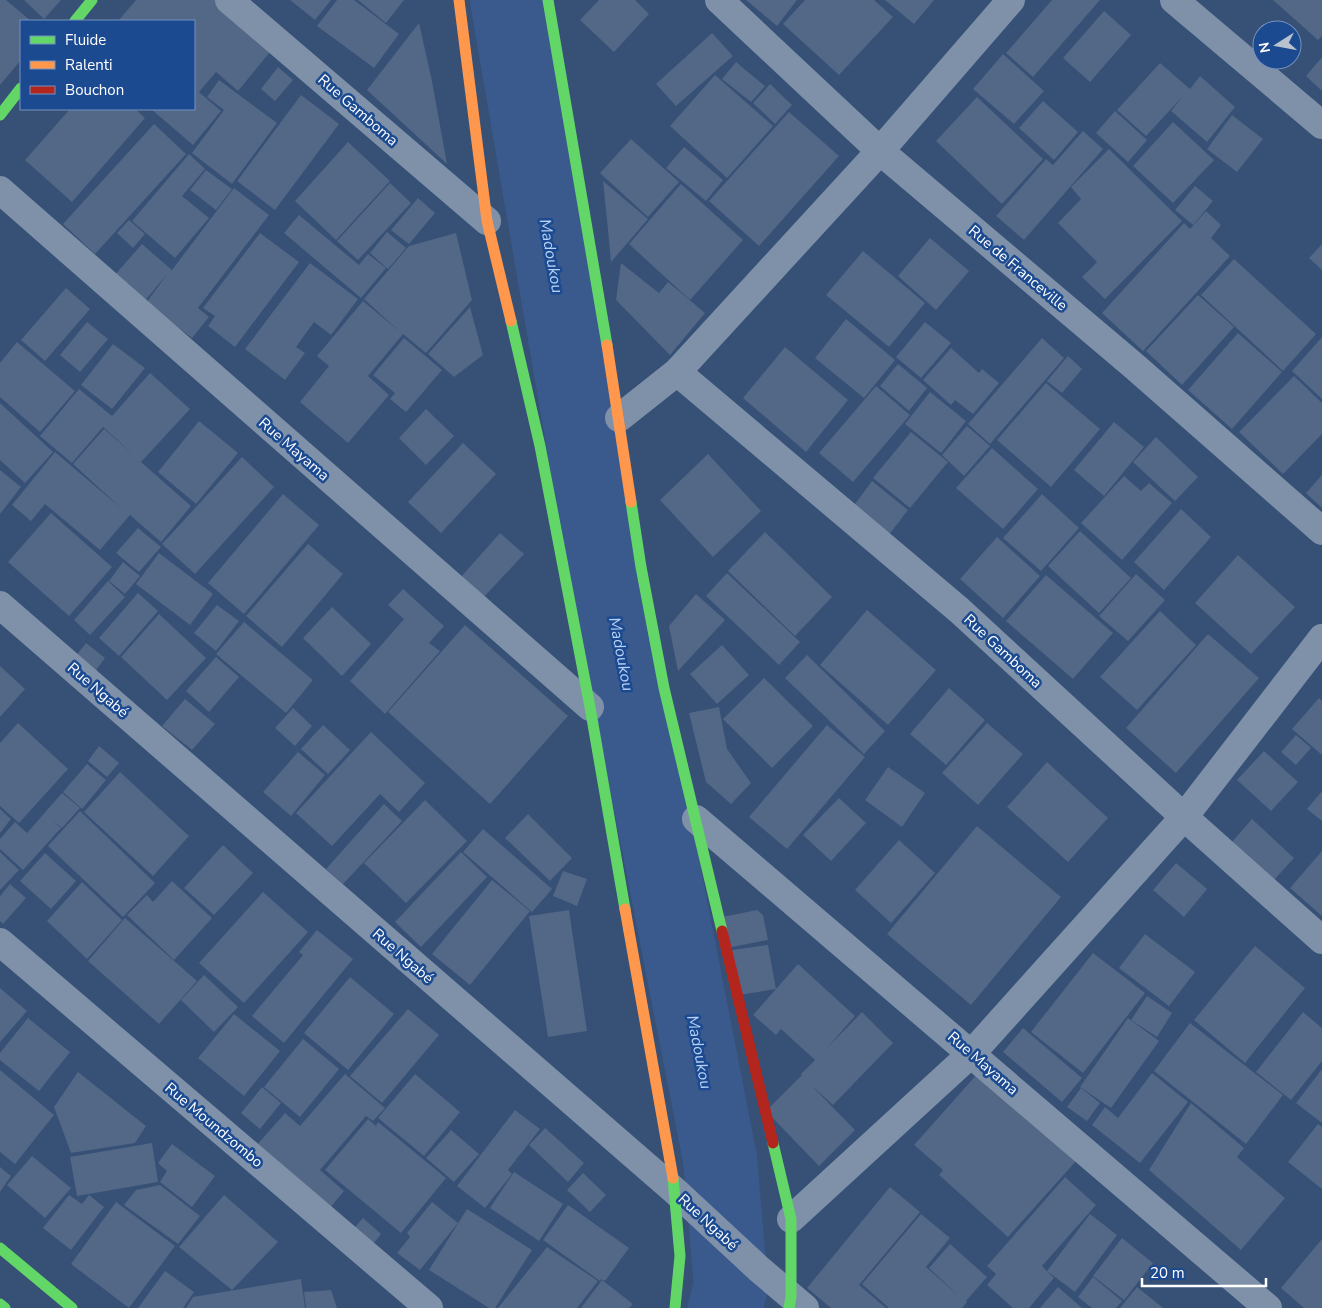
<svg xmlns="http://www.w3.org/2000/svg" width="1322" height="1308" viewBox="0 0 1322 1308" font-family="'Nunito Sans',sans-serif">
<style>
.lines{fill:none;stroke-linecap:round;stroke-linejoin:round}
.river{stroke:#3a5a8d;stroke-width:74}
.building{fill:#536786}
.street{stroke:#7e91a9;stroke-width:28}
.fast{stroke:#63d668;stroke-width:11}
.slow{stroke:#ff974d;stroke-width:11}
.jam{stroke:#b3261e;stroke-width:11}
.labels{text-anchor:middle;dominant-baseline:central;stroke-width:5;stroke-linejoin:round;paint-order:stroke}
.street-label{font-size:15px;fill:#fff;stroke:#1b4a91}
.water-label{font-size:16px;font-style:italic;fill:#b7d1f5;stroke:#1b4a91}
</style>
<rect width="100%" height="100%" fill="#365076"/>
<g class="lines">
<path class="river" d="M507,0L607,581L720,1159L731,1286L725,1308"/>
</g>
<g class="building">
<path d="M0,0H6L31,21H21V60L0,85Z"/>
<path d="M24,0H61L44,19Z"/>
<path d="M136,0H222L275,46L238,91L216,72L199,92L221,111L193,145L151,109H194V21H118Z"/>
<path d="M290,0H331L315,20Z"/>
<path d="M337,0H354L399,34L374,68L317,26Z"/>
<path d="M358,0H404L386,23Z"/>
<path d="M599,0H635L649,14L614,52L580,20Z"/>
<path d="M746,0H797L777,26Z"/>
<path d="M805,0H874L893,17L839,75L783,24Z"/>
<path d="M885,0H934L914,24Z"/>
<path d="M1052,0H1100L1033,77L1006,53Z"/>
<path d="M1273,0H1322V36L1318,40Z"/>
<path d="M1104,11L1131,35L1090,82L1063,58Z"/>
<path d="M419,23L432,81L447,164L367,90Z"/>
<path d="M712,33L733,56L676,106L656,84Z"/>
<path d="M1003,54L1044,91L1014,124L973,89Z"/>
<path d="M1322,57V91L1306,76Z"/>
<path d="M736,62L765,86L751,102L722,79Z"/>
<path d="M1160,63L1190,89L1200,76L1235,107L1207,142L1171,111L1183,96L1146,136L1117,110Z"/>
<path d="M278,67L293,80L275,101L261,89Z"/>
<path d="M715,75L773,126L727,178L670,126Z"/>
<path d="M219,80L277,123L232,184L192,153L224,110L207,97Z"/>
<path d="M770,84L792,105L775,124L753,103Z"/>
<path d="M301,95L339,124L275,210L237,181Z"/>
<path d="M977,97L1043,159L1002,204L936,141Z"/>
<path d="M1043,101L1078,132L1054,160L1019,128Z"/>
<path d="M70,109H135L145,118L72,202L25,160Z"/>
<path d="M1115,111L1147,140L1128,162L1096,133Z"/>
<path d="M789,112L839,156L759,246L709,201Z"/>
<path d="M1232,115L1263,139L1237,172L1207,149Z"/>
<path d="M1173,122L1214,160L1173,203L1133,166Z"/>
<path d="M154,124L186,154L95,254L63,224Z"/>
<path d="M1083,131L1103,149L1024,240L996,216L1046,159L1053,165Z"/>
<path d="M631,139L679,182L648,217L600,173Z"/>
<path d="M348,142L390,181L336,240L295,201Z"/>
<path d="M684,147L723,180L706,201L666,168Z"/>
<path d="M1109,149L1182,221L1105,299L1082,277L1097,262L1058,223L1081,199L1071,187Z"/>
<path d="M189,154L205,169L182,196L209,218L175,258L132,221Z"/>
<path d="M206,170L232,189L216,210L190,190Z"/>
<path d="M603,181L648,219L611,262L607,220Z"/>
<path d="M390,183L411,203L358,260L337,241Z"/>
<path d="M681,184L743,240L690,300L629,244Z"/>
<path d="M1195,186L1213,201L1193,225L1175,210Z"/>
<path d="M234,188L269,215L198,308L209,317L192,338L146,303L168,273L143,303L113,277L142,244L172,270Z"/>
<path d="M418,198L435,213L409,244L391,230Z"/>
<path d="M1206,211L1221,225L1211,238L1230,256L1143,351L1102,313L1184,223L1190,229Z"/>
<path d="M299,215L359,265L368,254L386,268L361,298L284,233Z"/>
<path d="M129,220L145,234L133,248L117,233Z"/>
<path d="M387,232L406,248L388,269L370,253Z"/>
<path d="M260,233L299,262L235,347L208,326L215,316L203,308Z"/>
<path d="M456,233L472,300L426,353L403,334L368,376L389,395L348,443L300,402L329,366L317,356L363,301L400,332L364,299L409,246Z"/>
<path d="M930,238L969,271L936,310L898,276Z"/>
<path d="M1322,244V270L1309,258Z"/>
<path d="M863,251L925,303L889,347L826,295Z"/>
<path d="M1234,259L1316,334L1283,371L1201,295Z"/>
<path d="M310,263L358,299L331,335L314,322L296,347L305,353L285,380L245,349Z"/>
<path d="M621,263L659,293L668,282L705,313L670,355L616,300Z"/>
<path d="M66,288L90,309L45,361L21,340Z"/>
<path d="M1198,295L1234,327L1182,385L1146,351Z"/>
<path d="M470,307L483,355L454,377L428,354Z"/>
<path d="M846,319L895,360L864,398L815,358Z"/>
<path d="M87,322L108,339L80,372L60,355Z"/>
<path d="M925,322L951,343L921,378L896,357Z"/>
<path d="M1238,333L1282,372L1232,429L1188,390Z"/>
<path d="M1322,337V399L1292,371Z"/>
<path d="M404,338L442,370L406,412L390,399L395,393L373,375Z"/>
<path d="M1042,338L1064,358L990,444L968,424Z"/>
<path d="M17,342L75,391L40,432L0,397V363Z"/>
<path d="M113,344L145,368L112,409L81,385Z"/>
<path d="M785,347L848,400L806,452L743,398Z"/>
<path d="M951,348L979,373L982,369L999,383L973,414L955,400L951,405L923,380Z"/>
<path d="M1068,356L1082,369L1062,393L1047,381Z"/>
<path d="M898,364L927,388L909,411L880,386Z"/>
<path d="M150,373L190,409L141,462L191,506L161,542L130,515L100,550L45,504L31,521L12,505L55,452L121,508L73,464L104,429L134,455L103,427L72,463L40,436L79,389L112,416Z"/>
<path d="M1294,376L1322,403V434L1283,474L1239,432Z"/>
<path d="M1046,383L1100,429L1051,487L997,440Z"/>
<path d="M876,386L910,415L853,482L819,453Z"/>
<path d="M930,392L966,421L941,453L905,424Z"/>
<path d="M0,403L53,452L25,483L0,460Z"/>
<path d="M426,409L454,436L426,465L399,438Z"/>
<path d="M199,421L238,453L196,504L158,472Z"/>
<path d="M1114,422L1144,447L1104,496L1074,470Z"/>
<path d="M967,426L990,446L964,476L942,455Z"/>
<path d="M911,432L948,462L910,508L873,478Z"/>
<path d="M1156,437L1198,477L1175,501L1133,462Z"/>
<path d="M463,443L496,474L441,533L408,502Z"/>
<path d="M992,448L1038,489L1003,529L956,488Z"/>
<path d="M708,454L761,511L713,557L660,500Z"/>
<path d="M242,457L274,487L195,574L162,544Z"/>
<path d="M0,470L21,487L0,514Z"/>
<path d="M1322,475V508L1306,493Z"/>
<path d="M1124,476L1141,491L1149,483L1172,503L1122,560L1081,523Z"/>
<path d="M872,481L908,510L888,536L852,508Z"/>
<path d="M283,494L319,525L244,614L208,583Z"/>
<path d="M1042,494L1079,528L1041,571L1003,538Z"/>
<path d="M1181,509L1211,537L1164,590L1134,562Z"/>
<path d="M51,513L112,567L69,616L8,562Z"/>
<path d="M138,528L161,547L139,572L116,553Z"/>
<path d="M1080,531L1131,578L1099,613L1048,566Z"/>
<path d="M765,532L832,597L795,636L728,571Z"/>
<path d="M500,533L524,554L482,599L460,578Z"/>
<path d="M997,537L1040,576L1003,618L960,579Z"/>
<path d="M308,544L343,574L282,647L246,616Z"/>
<path d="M159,553L213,594L190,625L136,584Z"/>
<path d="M1238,555L1295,607L1251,654L1195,603Z"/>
<path d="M123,562L140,576L125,594L109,581Z"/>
<path d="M727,573L800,642L779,665L706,596Z"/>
<path d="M1136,574L1165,600L1128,641L1099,616Z"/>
<path d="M1046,575L1113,633L1073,679L1006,621Z"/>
<path d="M108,581L125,597L90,635L74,620Z"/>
<path d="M403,589L444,626L429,643L440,651L385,714L350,681L404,619L388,605Z"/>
<path d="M138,593L158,611L119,656L99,638Z"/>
<path d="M696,594L725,620L678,671L669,626Z"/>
<path d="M217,605L239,621L216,651L194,633Z"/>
<path d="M332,607L371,644L342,676L303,638Z"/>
<path d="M867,610L936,670L888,725L820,665Z"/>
<path d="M1160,611L1196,645L1137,710L1100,677Z"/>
<path d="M159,614L206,658L167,700L121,657Z"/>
<path d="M244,622L313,680L286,713L216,654Z"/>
<path d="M465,625L568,716L490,804L388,712Z"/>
<path d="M1208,634L1259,678L1176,773L1126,728Z"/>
<path d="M86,643L105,658L94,673L75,657Z"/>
<path d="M722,645L749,675L717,704L690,674Z"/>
<path d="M807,655L885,731L864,754L785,678Z"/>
<path d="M216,657L239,677L209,712L186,691Z"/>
<path d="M0,666L25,689L0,717Z"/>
<path d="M764,678L813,726L772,768L723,719Z"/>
<path d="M949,688L985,720L946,765L910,734Z"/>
<path d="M1319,698L1322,701V755L1292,729Z"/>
<path d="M185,699L215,724L192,750L162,726Z"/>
<path d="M719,707L727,749L751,783L731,804L706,782L689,713Z"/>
<path d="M293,708L312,726L295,746L275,728Z"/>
<path d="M18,723L68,769L19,823L0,806V743Z"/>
<path d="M987,723L1023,754L978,805L942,773Z"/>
<path d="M323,725L350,750L328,774L301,749Z"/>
<path d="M827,725L865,757L787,849L749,817Z"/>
<path d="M371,732L425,783L399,812L380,794L332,846L296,813Z"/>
<path d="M1296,735L1311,748L1296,765L1281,752Z"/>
<path d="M99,746L119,763L107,777L88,761Z"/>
<path d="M1264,751L1298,782L1271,811L1237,780Z"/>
<path d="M298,752L325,775L291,816L263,792Z"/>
<path d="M1047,762L1108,818L1068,862L1007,807Z"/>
<path d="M87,764L106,780L82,809L63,792Z"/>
<path d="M888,767L925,793L902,827L865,800Z"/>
<path d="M120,772L189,836L153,876L84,812Z"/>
<path d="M1322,791V821L1307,809Z"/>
<path d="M62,793L80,808L62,828L52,820L61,828L23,870L0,849V839L15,822L27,833Z"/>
<path d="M839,798L866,823L831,861L803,835Z"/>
<path d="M425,800L467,841L406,903L364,863Z"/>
<path d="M384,804L402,821L343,884L326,869Z"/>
<path d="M0,809L11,819L0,833Z"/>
<path d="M80,811L155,883L123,917L48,846Z"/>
<path d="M528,814L572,858L550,881L505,838Z"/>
<path d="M1252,819L1294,858L1274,880L1232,842Z"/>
<path d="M977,826L1061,897L971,1005L887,934Z"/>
<path d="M483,829L552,889L532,912L463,852Z"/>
<path d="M899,840L935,873L891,923L855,890Z"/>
<path d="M223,845L253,873L214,915L184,888Z"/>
<path d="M1322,851V916L1290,888Z"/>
<path d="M0,852L19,870L0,890Z"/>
<path d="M461,852L487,877L421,947L395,922Z"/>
<path d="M45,853L76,881L51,909L20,881Z"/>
<path d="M1176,863L1207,889L1184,917L1153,890Z"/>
<path d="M563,871L587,879L577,906L553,896Z"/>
<path d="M492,880L530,911L470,985L432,954Z"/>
<path d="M172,881L212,918L174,960L127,915L147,895L153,902Z"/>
<path d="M82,882L122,920L87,959L47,921Z"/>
<path d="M10,884L26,898L3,924L0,921V896Z"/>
<path d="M263,892L308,932L244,1003L199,963Z"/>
<path d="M569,910L587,1031L548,1037L529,916Z"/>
<path d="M757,910L763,915L768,940L727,948L722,917Z"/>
<path d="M125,918L197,981L159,1024L88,961Z"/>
<path d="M317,930L353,959L284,1043L252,1016L303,955L299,952Z"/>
<path d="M1145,934L1195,972L1169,1006L1119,968Z"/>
<path d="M768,945L776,989L798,964L855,1016L826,1049L862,1012L893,1043L833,1105L811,1085L855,1130L819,1166L766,1111L802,1075L801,1074L815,1060L781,1029L776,1035L753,1015L776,989L739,995L732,950Z"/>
<path d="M1255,946L1305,988L1245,1063L1194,1020Z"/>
<path d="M1093,953L1145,993L1083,1073L1031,1032Z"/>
<path d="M204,975L238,1007L214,1032L181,1000Z"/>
<path d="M350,977L394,1014L348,1070L304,1033Z"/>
<path d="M0,988L27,1011L0,1042Z"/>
<path d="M1147,996L1172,1013L1157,1037L1131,1020Z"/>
<path d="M408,1009L439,1035L382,1103L350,1076Z"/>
<path d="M1303,1012L1322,1028V1061L1291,1100L1256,1072Z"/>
<path d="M234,1014L280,1051L244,1096L198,1058Z"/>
<path d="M28,1018L70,1052L39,1091L0,1060V1053Z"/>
<path d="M1128,1018L1159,1041L1111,1108L1080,1087Z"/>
<path d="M1190,1023L1283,1095L1246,1144L1154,1071Z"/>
<path d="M1023,1028L1082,1078L1062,1102L1003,1052Z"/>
<path d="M303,1039L339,1069L300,1117L264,1087Z"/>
<path d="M1322,1069V1123L1296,1103Z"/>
<path d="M0,1070L54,1115L15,1164L0,1152Z"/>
<path d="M78,1072L146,1126L135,1143L71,1153L54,1107Z"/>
<path d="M979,1072L1077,1160L1008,1237L939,1175L943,1170L914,1145Z"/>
<path d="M1152,1073L1188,1102L1140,1163L1092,1125L1105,1107L1118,1118Z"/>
<path d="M345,1074L385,1108L373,1121L366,1116L320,1170L344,1191L329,1209L256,1146L285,1113L300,1126Z"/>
<path d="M415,1074L460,1112L424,1156L378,1118Z"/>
<path d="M262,1087L281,1103L260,1129L241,1113Z"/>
<path d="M1081,1088L1100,1103L1087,1121L1067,1107Z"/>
<path d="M1191,1103L1244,1148L1237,1157L1285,1198L1241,1250L1149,1170Z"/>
<path d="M515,1110L540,1129L508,1170L512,1174L485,1208L457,1186Z"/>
<path d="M368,1119L376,1126L378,1122L446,1178L401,1233L325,1170Z"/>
<path d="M1318,1124L1322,1127V1189L1288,1162Z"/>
<path d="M545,1128L584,1163L568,1182L529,1145Z"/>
<path d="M451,1130L479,1154L454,1182L426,1158Z"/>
<path d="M152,1143L158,1182L77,1196L70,1157Z"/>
<path d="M172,1144L215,1176L192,1207L160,1182L167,1171L158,1163Z"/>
<path d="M32,1156L71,1188L45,1218L7,1185Z"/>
<path d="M0,1167L11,1176L0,1192Z"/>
<path d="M514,1172L563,1204L539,1241L490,1208Z"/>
<path d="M583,1173L606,1195L590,1212L567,1190Z"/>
<path d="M1065,1177L1096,1205L1042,1266L1054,1278L1029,1308H1013L987,1285L996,1274L987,1266Z"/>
<path d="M160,1185L200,1216L178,1244L124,1205L136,1190Z"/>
<path d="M890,1187L920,1212L859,1285L886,1308H831L807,1288Z"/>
<path d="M69,1195L82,1204L89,1195L104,1207L71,1250L43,1228Z"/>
<path d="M224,1195L278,1242L232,1290L179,1247Z"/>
<path d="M116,1202L175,1246L129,1308L71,1264Z"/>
<path d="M432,1202L458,1223L420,1270L397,1253L410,1237L407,1233Z"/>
<path d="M568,1205L629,1248L605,1281L601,1279L600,1281L543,1240Z"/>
<path d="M467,1209L532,1250L495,1308H489L429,1270Z"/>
<path d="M921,1214L950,1238L926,1267L959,1296L929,1268L950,1244L987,1277L966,1301L967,1302L962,1308H889L862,1284Z"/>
<path d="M1090,1214L1117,1235L1075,1292L1047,1271Z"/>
<path d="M363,1218L381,1234L367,1252L348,1235Z"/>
<path d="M1122,1238L1153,1263L1124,1300L1093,1276Z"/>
<path d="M1322,1239V1308H1304L1281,1288Z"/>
<path d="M547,1247L598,1281L577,1308H498Z"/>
<path d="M165,1271L194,1292L183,1308H138Z"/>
<path d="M1093,1277L1122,1301L1116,1308H1092L1078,1297Z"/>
<path d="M301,1279L305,1308H186L193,1297Z"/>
<path d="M602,1280L633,1304L629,1308H581Z"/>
<path d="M1058,1287L1082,1308H1040Z"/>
<path d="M1137,1287L1163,1308H1120Z"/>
<path d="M331,1290L337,1308H306L304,1292Z"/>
</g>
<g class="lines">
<g class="street">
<path d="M229,0L487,221"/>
<path d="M719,0L880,151L1134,366L1322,531"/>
<path d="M1174,0L1322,125"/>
<path d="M0,190L590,707"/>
<path d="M677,372L959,610L1184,817L1322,940"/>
<path d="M619,418L677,372L880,151L1011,0"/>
<path d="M0,605L675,1191L759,1269L805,1308"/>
<path d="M696,819L1268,1308"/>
<path d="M0,942L429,1308"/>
<path d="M791,1219L972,1053L1184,817L1322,638"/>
</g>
<g class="fast">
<path d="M548,0L607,345"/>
<path d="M75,21L92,0"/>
<path d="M0,115L21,88"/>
<path d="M511,321L540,446L590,707L625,909"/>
<path d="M631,502L641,567L664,688L722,931"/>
<path d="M773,1143L791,1219V1297L789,1308"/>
<path d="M673,1178L680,1256L675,1308"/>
<path d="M0,1248L72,1308"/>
<path d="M0,1304L5,1308"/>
</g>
<g class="slow">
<path d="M459,0L487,221L511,321"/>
<path d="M607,345L631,502"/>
<path d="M625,909L673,1178"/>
</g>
<path class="jam" d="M722,931L773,1143"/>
</g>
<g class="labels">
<g class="street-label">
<text transform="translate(358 110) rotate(41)">Rue Gamboma</text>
<text transform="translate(1018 268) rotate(40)">Rue de Franceville</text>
<text transform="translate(294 449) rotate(41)">Rue Mayama</text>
<text transform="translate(1003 651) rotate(43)">Rue Gamboma</text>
<text transform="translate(98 690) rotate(41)">Rue Ngabé</text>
<text transform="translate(403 956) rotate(41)">Rue Ngabé</text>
<text transform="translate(983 1063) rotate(41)">Rue Mayama</text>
<text transform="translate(214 1125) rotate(40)">Rue Moundzombo</text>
<text transform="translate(708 1222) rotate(43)">Rue Ngabé</text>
</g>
<g class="water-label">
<text transform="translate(551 256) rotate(80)">Madoukou</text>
<text transform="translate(621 654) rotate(79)">Madoukou</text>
<text transform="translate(699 1052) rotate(79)">Madoukou</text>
</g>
</g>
<rect x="20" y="20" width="175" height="90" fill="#1b4a91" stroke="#7692bd"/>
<rect x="30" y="36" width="25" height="8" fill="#63d668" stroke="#7692bd"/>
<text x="65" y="45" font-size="15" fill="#ffffff">Fluide</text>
<rect x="30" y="61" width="25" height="8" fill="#ff974d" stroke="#7692bd"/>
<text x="65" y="70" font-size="15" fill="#ffffff">Ralenti</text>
<rect x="30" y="86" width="25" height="8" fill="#b3261e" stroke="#7692bd"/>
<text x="65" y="95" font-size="15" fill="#ffffff">Bouchon</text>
<g transform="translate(1277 45) rotate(259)"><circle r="24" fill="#1b4a91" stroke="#7692bd"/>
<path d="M0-4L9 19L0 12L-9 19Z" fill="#b9c2cf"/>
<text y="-8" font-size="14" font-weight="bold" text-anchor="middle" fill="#ffffff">N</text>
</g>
<path d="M1142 1278v8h124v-8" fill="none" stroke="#ffffff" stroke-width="2.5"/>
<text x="1150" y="1278" font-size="15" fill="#ffffff" stroke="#1b4a91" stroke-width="4" paint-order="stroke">20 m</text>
</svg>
